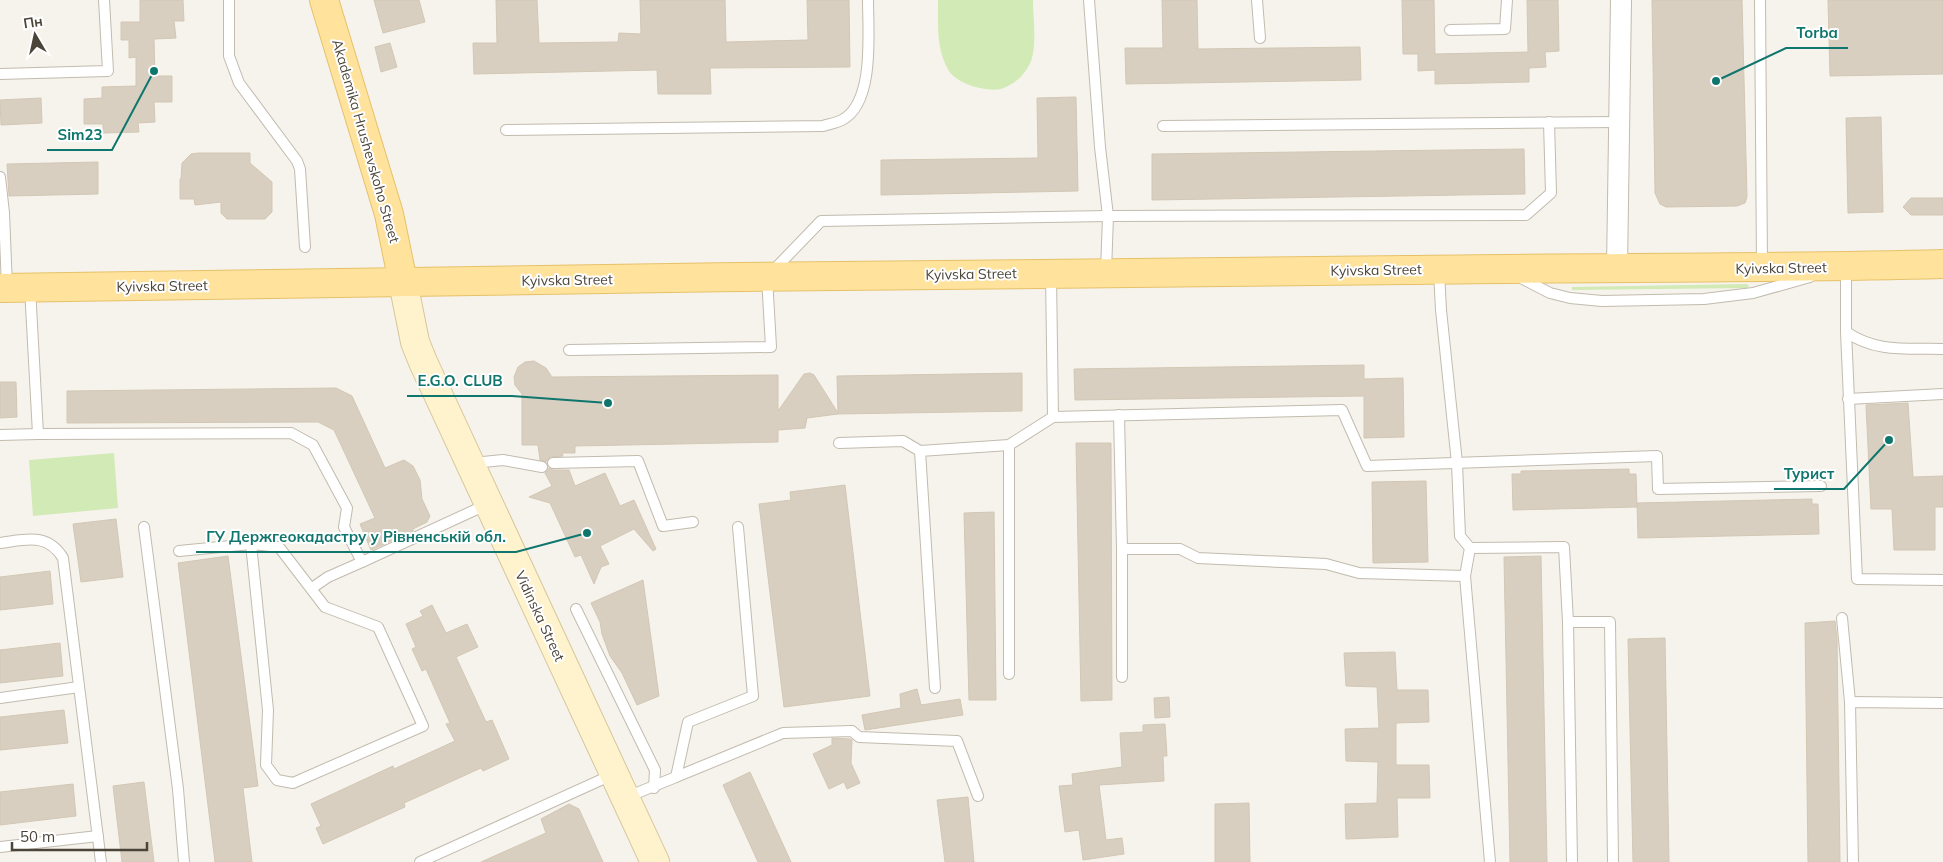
<svg xmlns="http://www.w3.org/2000/svg" width="1943" height="862" viewBox="0 0 1943 862" font-family="Mulish,sans-serif">
<style>
.green{fill:#d2eab5}
.building{fill:#d8cfc1;stroke:#d3c7b4}
.lines{fill:none;stroke-linecap:round;stroke-linejoin:round}
.service-casing{stroke:#c2bbae;stroke-width:12}
.minor-casing{stroke:#c2bbae;stroke-width:22}
.secondary-casing{stroke:#d6c79b;stroke-width:30}
.primary-casing{stroke:#e6c16a;stroke-width:30}
.service{stroke:#fff;stroke-width:10}
.minor{stroke:#fff;stroke-width:20}
.secondary{stroke:#fff3cd;stroke-width:28}
.primary{stroke:#ffe39c;stroke-width:28}
.labels{text-anchor:middle;dominant-baseline:central;stroke-width:4;stroke-linejoin:round;paint-order:stroke}
.street-label{font-size:14px;fill:#4b4439;stroke:#fff}
.leader{fill:none;stroke:#0f766e;stroke-width:2}
.callout-dot{fill:#0f766e;stroke:#fff;stroke-width:2}
.callout-label{font-size:15px;text-anchor:middle;font-weight:bold;fill:#0f766e;stroke:#fff;stroke-width:4;stroke-linejoin:round;paint-order:stroke}
</style>
<rect width="100%" height="100%" fill="#f6f3ec"/>
<g class="green">
<path d="M938,0H1033C1033,17 1037,45 1031,61C1026,74 1014,85 1001,89C986,92 957,84 949,71C936,50 938,24 938,0Z"/>
<path d="M1747,284L1749,286L1747,288L1572,290V287Z"/>
<path d="M114,453L118,508L33,516L29,460Z"/>
</g>
<g class="building">
<path d="M140,0H183L184,21H174L176,38L154,39L155,76H172V102H154L155,122L138,123L139,132L103,133V124H84V99L102,98V87L136,86V57L129,58V40H121V22H140Z"/>
<path d="M374,0H419L425,22L383,33Z"/>
<path d="M496,0H537L539,43L618,42L619,33L641,34L640,0H725L726,42L808,40L807,0H849L850,67L710,68L711,94H658L657,70L474,74L473,43H497Z"/>
<path d="M1162,0H1197L1198,49L1360,47L1361,80L1126,84L1125,48H1163Z"/>
<path d="M1402,0H1434L1435,54L1528,52L1527,0H1558L1559,51L1545,52L1546,67L1529,68V82L1435,84V70L1418,71V54H1403Z"/>
<path d="M1652,0H1742L1747,197L1745,203L1737,206L1666,207L1660,204L1655,193Z"/>
<path d="M1828,0H1943V74L1830,76Z"/>
<path d="M390,43L397,67L381,72L375,47Z"/>
<path d="M1076,97L1078,191L881,195V160L1038,158L1037,98Z"/>
<path d="M41,98L42,123L1,125L0,100Z"/>
<path d="M1881,117L1883,212L1848,213L1846,118Z"/>
<path d="M1524,149L1525,194L1152,200V154Z"/>
<path d="M198,153H250V163L272,182V212L265,219H227L221,213V202L195,205L194,199H180V179H181L182,163L191,154Z"/>
<path d="M98,162V194L9,196L7,164Z"/>
<path d="M1911,198H1943V215H1911L1903,207Z"/>
<path d="M534,361L546,368L552,377L778,375V411L804,374L810,373L814,375L838,413L837,376L1022,373V411L838,414L807,418L805,428L778,430V442L575,446V453H562L563,456L550,457L546,462L540,460L538,445H522V394L515,385L514,377L518,367L525,362Z"/>
<path d="M1364,365V379L1403,378L1404,437L1364,438V396L1075,400L1074,369Z"/>
<path d="M0,382H16L17,417L0,418Z"/>
<path d="M336,388L352,396L385,468L404,460L413,466L420,480L422,499L430,516L427,522L413,529V531L371,550L360,524L375,518L334,430L318,422L67,423V391Z"/>
<path d="M1908,403L1913,477L1943,476V507H1935V550H1894L1892,509H1871L1866,405Z"/>
<path d="M1076,443H1111L1112,700L1081,701Z"/>
<path d="M549,468L553,470H569L575,486L605,473L620,506L634,500L656,549L653,551L634,529L600,546L609,564L601,567L594,584L581,555L575,557L550,503L529,497L552,486L545,473Z"/>
<path d="M1629,469V474H1636L1637,507L1513,510L1512,474H1521V471Z"/>
<path d="M1426,481L1428,562L1373,563L1372,482Z"/>
<path d="M845,485L870,696L784,707L759,504L791,500L790,492Z"/>
<path d="M1812,499V504H1818L1819,534L1638,538L1637,503Z"/>
<path d="M994,512L996,700H969L964,513Z"/>
<path d="M116,519L123,577L81,582L73,524Z"/>
<path d="M228,556L258,786L243,788L252,862H215L178,563Z"/>
<path d="M1541,556L1547,862H1510L1504,557Z"/>
<path d="M50,571L53,604L0,610V577Z"/>
<path d="M643,580L659,696L637,705L622,673L610,656L602,634L600,622L591,603Z"/>
<path d="M432,605L446,633L467,624L478,647L456,657L486,722L492,720L509,759L483,771L481,768L404,803L405,807L323,844L316,828L321,826L311,804L393,766L394,769L455,741L446,724L450,723L426,669L422,671L412,649L416,647L406,624L423,616L420,611Z"/>
<path d="M1835,621L1837,639L1840,862H1808L1805,623Z"/>
<path d="M1665,638L1669,862H1633L1628,639Z"/>
<path d="M60,643L63,676L0,683V650Z"/>
<path d="M1395,652L1397,690H1428L1429,722L1396,723V765H1429L1430,798H1397L1398,837L1346,839L1345,804L1377,803L1378,762L1346,761L1345,729L1379,728L1377,687L1346,686L1344,653Z"/>
<path d="M917,689L921,705L960,699L963,715L865,730L862,715L901,708L900,694Z"/>
<path d="M1169,697L1170,717L1155,718L1154,698Z"/>
<path d="M64,710L68,743L0,750V717Z"/>
<path d="M1165,724L1167,756H1163L1164,781L1099,785L1106,840L1122,838L1124,854L1083,860L1079,830L1065,832L1059,786L1073,785L1072,774L1122,767L1120,733L1143,732V725Z"/>
<path d="M832,738L850,739L852,740L851,763L860,783L847,789L844,782L829,789L813,754L832,745Z"/>
<path d="M750,772L791,862H758L723,785Z"/>
<path d="M144,782L154,862H122L113,786Z"/>
<path d="M73,784L76,816L0,825V792Z"/>
<path d="M968,797L974,862H945L937,800Z"/>
<path d="M1249,803L1250,862H1215V804Z"/>
<path d="M569,804L579,809L603,862H481L546,833L541,819Z"/>
</g>
<g class="lines">
<defs>
<g id="service">
<path d="M229,0V56L239,83L297,161L300,169L305,247"/>
<path d="M1089,0L1100,147L1108,216L1106,272"/>
<path d="M1257,0L1260,38"/>
<path d="M1760,0L1762,266"/>
<path d="M1450,30L1505,29L1507,0"/>
<path d="M0,74L108,71L104,0"/>
<path d="M1163,126L1619,122"/>
<path d="M506,130L823,126C829,124 836,123 842,120C875,103 868,32 868,0"/>
<path d="M0,177L4,213L7,287"/>
<path d="M1846,267V332C1877,353 1907,348 1943,349"/>
<path d="M1439,272L1441,310L1457,463L1460,536L1470,548L1465,576L1490,862"/>
<path d="M1051,275L1053,417L1342,410L1367,466L1657,456L1658,489L1821,486"/>
<path d="M1519,277L1550,293L1570,298L1602,301L1704,299L1753,293L1810,277"/>
<path d="M30,288L38,434L291,433L313,445L347,508L344,527L362,562L488,504"/>
<path d="M1846,332L1857,579L1943,580"/>
<path d="M569,350L771,347L767,277L821,221L1108,216L1526,215L1551,193L1549,122"/>
<path d="M1848,399L1943,394"/>
<path d="M1119,415L1122,549H1180L1198,558L1326,564L1359,573L1465,576"/>
<path d="M0,435L38,434"/>
<path d="M839,443L903,441L920,451"/>
<path d="M473,463L503,460L542,467"/>
<path d="M553,463L638,461L663,526L693,522"/>
<path d="M144,527L178,789L184,862"/>
<path d="M0,543C25,540 47,532 63,558L101,862"/>
<path d="M1470,548L1564,547L1568,622L1572,862"/>
<path d="M1122,549V677"/>
<path d="M179,551L251,544L279,547L325,607L378,627L423,726L293,783L277,780L266,765L268,710L251,544"/>
<path d="M312,588L328,577L362,562"/>
<path d="M576,609L655,770L654,788"/>
<path d="M1842,618L1850,702"/>
<path d="M1568,622H1610L1613,862"/>
<path d="M1009,674V445"/>
<path d="M935,688L920,451L1009,445L1053,417"/>
<path d="M0,698L79,687"/>
<path d="M676,777L783,733L852,731L859,737L957,741L978,796"/>
<path d="M627,797L676,777L688,722L753,696L738,527"/>
<path d="M0,847L98,836"/>
<path d="M420,862L614,774"/>
<path d="M1853,862L1850,702L1943,703"/>
</g>
<path id="minor" d="M1617,269L1621,0"/>
<path id="secondary" d="M403,282L415,342L423,362L655,862"/>
<g id="primary">
<path d="M324,0L389,214L403,282"/>
<path d="M0,288C469,279 937,275 1406,270C1585,267 1764,269 1943,264"/>
</g>
</defs>
<use href="#service" class="service-casing"/>
<use href="#minor" class="minor-casing"/>
<use href="#secondary" class="secondary-casing"/>
<use href="#primary" class="primary-casing"/>
<use href="#service" class="service"/>
<use href="#minor" class="minor"/>
<use href="#secondary" class="secondary"/>
<use href="#primary" class="primary"/>
</g>
<g class="labels">
<g class="street-label">
<text transform="translate(366 141) rotate(74)">Akademika Hrushevskoho Street</text>
<text transform="translate(1781 268) rotate(-1)">Kyivska Street</text>
<text transform="translate(1376 270) rotate(-1)">Kyivska Street</text>
<text transform="translate(971 274) rotate(-1)">Kyivska Street</text>
<text transform="translate(567 280) rotate(-1)">Kyivska Street</text>
<text transform="translate(162 286) rotate(-1)">Kyivska Street</text>
<text transform="translate(540 616) rotate(65)">Vidinska Street</text>
</g>
</g>
<path class="leader" d="M1716 81L1786 48H1848M154 71L112 150H47M608 403L512 396H407M1889 440L1844 489H1774M587 533L516 552H196"/>
<g class="callout-dot">
<circle cx="1716" cy="81" r="5"/>
<circle cx="154" cy="71" r="5"/>
<circle cx="608" cy="403" r="5"/>
<circle cx="1889" cy="440" r="5"/>
<circle cx="587" cy="533" r="5"/>
</g>
<g class="callout-label">
<text x="1817" y="38">Torba</text>
<text x="80" y="140">Sim23</text>
<text x="460" y="386">E.G.O. CLUB</text>
<text x="1809" y="479">Турист</text>
<text x="356" y="542">ГУ Держгеокадастру у Рівненській обл.</text>
</g>
<g transform="translate(35 35) rotate(351)" stroke="#ffffff" stroke-width="4" paint-order="stroke">
<path d="M0-4L9 19L0 12L-9 19Z" fill="#4b4439"/>
<text y="-8" font-size="14" font-weight="bold" text-anchor="middle" fill="#4b4439">Пн</text>
</g>
<path d="M12 842v8h135v-8" fill="none" stroke="#4b4439" stroke-width="2.5"/>
<text x="20" y="842" font-size="15" fill="#4b4439" stroke="#ffffff" stroke-width="4" paint-order="stroke">50 m</text>
</svg>
